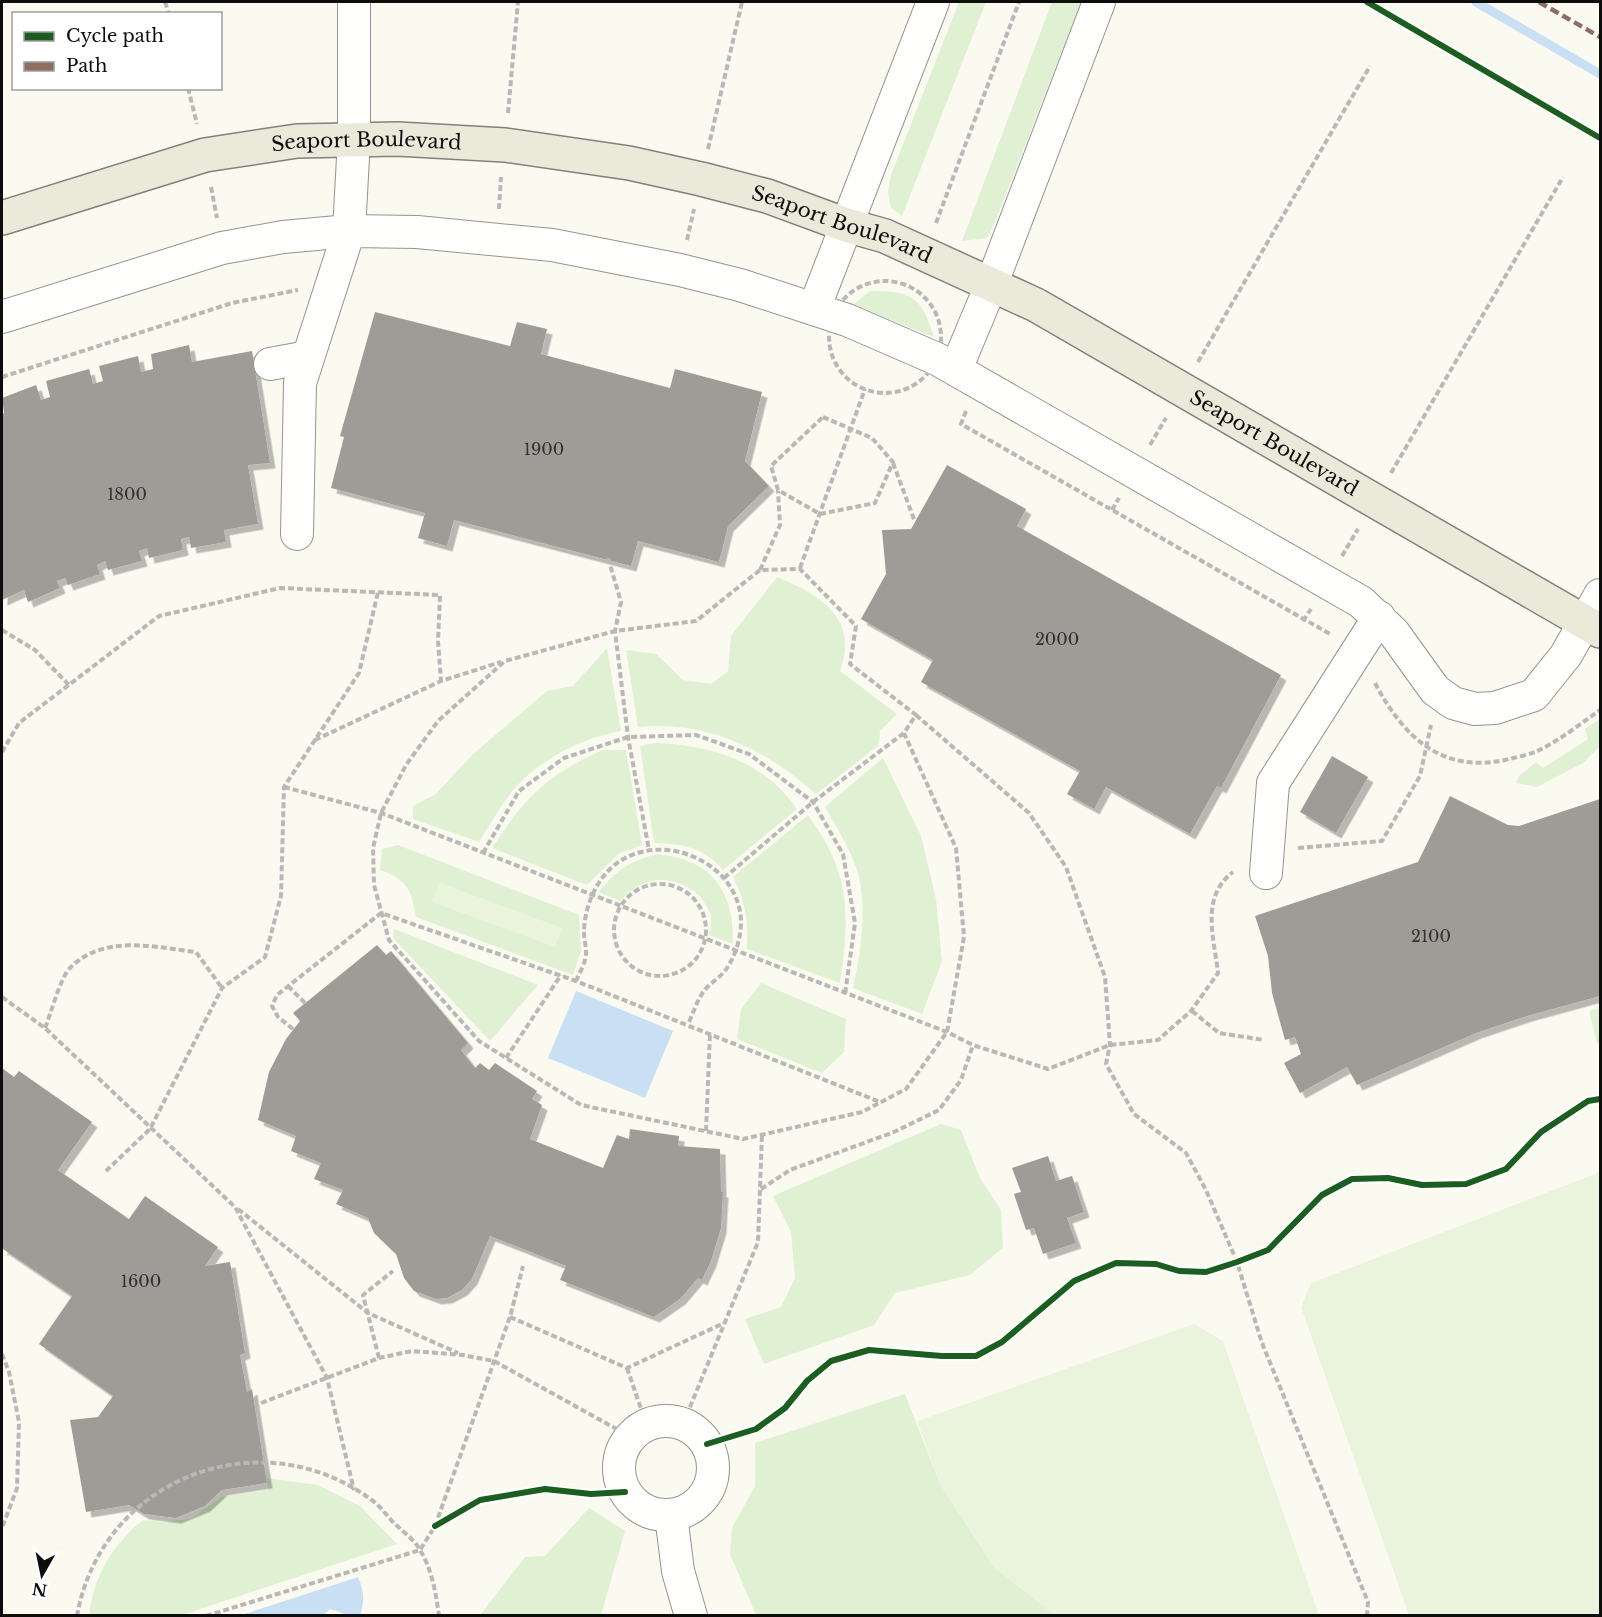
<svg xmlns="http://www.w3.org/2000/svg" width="1602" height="1617" viewBox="0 0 1602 1617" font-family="'Libre Baskerville',serif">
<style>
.grass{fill:#e0f0d2}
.pitch{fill:#eaf4dc}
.water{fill:#c9dff4}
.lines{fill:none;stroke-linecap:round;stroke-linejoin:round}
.stream{stroke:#c9dff4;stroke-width:9}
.building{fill:#9e9c97;filter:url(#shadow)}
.minor-casing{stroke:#949490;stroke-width:34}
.major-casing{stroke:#81817d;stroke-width:36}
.path{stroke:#b8b8b6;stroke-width:4;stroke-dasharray:6 3;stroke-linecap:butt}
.minor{stroke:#fefefd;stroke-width:32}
.major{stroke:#ebe9d9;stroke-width:33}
.quiet{stroke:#8d6e63;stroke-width:4.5;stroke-dasharray:9 4.5;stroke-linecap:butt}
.cycleway-casing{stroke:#fff;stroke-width:10}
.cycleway{stroke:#1b5e20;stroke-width:6}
.labels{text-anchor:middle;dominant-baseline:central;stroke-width:6;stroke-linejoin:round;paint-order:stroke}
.number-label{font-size:16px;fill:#313130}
.street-label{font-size:20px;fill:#0d0d0d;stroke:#fff}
</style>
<defs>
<filter id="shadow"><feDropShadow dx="5.5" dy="5.5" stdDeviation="0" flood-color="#0004"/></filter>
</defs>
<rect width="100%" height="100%" fill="#fbfaf1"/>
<g class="grass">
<path d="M959,2H986L902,216L891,208L888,192L891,175Z"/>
<path d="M1052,2H1081L995,222L987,238L962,241Z"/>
<path d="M870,291C913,291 921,297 934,337L853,305Z"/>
<path d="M777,577C807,589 848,610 845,648C845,656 842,664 840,671L897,714L880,731L879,745L816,794C765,749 707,720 638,727L626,650L656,654L683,680L711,684L728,671L731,636Z"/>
<path d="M607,648L621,731C580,738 532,763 507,798C497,812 488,827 479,842L413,819V806L436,794L472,755L547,691L573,686Z"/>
<path d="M1600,719V746L1583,763L1537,787L1516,783L1519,776L1536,762L1543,768L1588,739L1585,729Z"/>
<path d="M654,743C709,744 766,762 797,809L723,870C704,847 682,844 654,843L640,746Z"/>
<path d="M602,750H626L642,845L618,854L587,885L492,848C527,795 544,778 602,750Z"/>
<path d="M883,758L921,836L936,899L942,961L922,1014L853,988C861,950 869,902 855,864C847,844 836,826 825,807Z"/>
<path d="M808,815C851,874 850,914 840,983L747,949C748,922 746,902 733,877Z"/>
<path d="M398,845L579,915L581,951L573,975L416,917C412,891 407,879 380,870L382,849Z"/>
<path d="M659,854C713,861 734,891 733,944L709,935C710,929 712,921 711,916C709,908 701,897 695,892C670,873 641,877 620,901L599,892C616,870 631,860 659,854Z"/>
<path d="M394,929L538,985L490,1041L393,938Z"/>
<path d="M761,983L846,1019L844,1052L822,1073L737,1039L741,1009Z"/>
<path d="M1600,1008V1044L1597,1043L1589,1011Z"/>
<path d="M941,1124L961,1130L980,1178L1001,1210L1003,1248L970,1275L895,1293L874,1325L764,1364L745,1319L781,1307L795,1278L791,1232L773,1196Z"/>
<path d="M905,1394L940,1484L994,1567L1055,1615H756L730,1554L732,1528L755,1486V1443Z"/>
<path d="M266,1478L318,1485L360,1506L397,1544L182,1615L89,1616C93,1577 113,1544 143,1520L162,1522L190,1519L222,1497L269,1490Z"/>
<path d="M589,1508L625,1531L601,1615H480L525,1557L545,1556Z"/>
</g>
<g class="pitch">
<path d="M440,883L562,928L555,947L432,902Z"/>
<path d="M1600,1172V1615H1409L1301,1307L1311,1283Z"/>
<path d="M1194,1324L1223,1341L1319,1615H1055L994,1567L940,1484L917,1421Z"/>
</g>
<g class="water">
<path d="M576,991L673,1031L645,1098L548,1058Z"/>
<path d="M358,1577C364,1591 365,1601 360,1615H348L330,1609L323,1615H242Z"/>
</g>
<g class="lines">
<path class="stream" d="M1476,2L1600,74"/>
</g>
<g class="building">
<path d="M375,312L510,346L517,322L547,329L541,354L670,388L675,369L762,392L745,461L769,486L728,526L719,562L638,541L631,566L454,520L447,546L418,538L425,513L331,488L344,437L340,436Z"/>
<path d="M189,345L192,362L252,351L270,463L248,465L258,524L224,530L226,542L191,548L189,537L181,539L183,550L149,558L147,548L139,551L142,561L108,570L105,561L97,565L100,574L68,585L65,578L57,581L60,588L28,602L24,590L2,600V415L4,413L2,398L36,385L41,400L50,397L46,381L89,369L93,384L103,381L99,366L138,356L141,372L153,369L151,354Z"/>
<path d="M947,465L1026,509L1017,526L1281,675L1221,788L1217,786L1190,834L1106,787L1094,809L1067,794L1080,771L921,682L933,660L861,619L886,574L882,530L911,529Z"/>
<path d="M1332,756L1368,777L1336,833L1300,812Z"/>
<path d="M1450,796L1508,825L1519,826L1600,799V996L1527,1016L1476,1033L1357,1085L1347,1067L1300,1093L1284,1063L1301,1054L1295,1037L1285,1040L1272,993L1268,956L1255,916L1418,862Z"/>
<path d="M377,945L386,955L391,951L468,1043L461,1050L475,1068L480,1063L489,1070L495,1063L537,1091L532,1099L542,1105L530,1139L603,1168L617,1135L629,1139L630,1129L679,1136L678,1146L720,1149L721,1192H723L721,1228L711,1261L702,1280L698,1278L680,1299L654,1317L560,1280L566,1266L490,1236L472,1279L462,1290L447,1298L436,1299L414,1291L404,1278L396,1254L374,1233L368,1218L336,1204L343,1190L314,1179L321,1163L291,1151L296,1136L258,1120L269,1072L286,1039L300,1021L293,1013Z"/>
<path d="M2,1068L14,1077L19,1071L92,1122L58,1170L129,1219L145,1196L218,1247L205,1266L230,1262L245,1353L240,1355L247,1392L252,1389L267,1483L222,1490L205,1506L176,1518L144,1514L129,1505L86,1512L70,1420L98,1417L113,1396L39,1344L72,1296L3,1249L2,1251Z"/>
<path d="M1048,1156L1056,1181L1072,1176L1084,1212L1067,1218L1076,1243L1043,1254L1034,1228L1026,1230L1014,1194L1021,1192L1012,1168Z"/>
</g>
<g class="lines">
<defs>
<g id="minor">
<path d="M814,309L933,2"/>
<path d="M2,317L222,248L283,237L349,231L417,232L552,245L680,270L740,285L847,320L937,359L1361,602L1394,633L1435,690L1453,703L1475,709L1495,708L1534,695L1566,655L1600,595"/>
<path d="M270,364L308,357"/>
<path d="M956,369L992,283L1099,2"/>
<path d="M297,534L300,383L349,231L354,139V2"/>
<path d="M1266,873L1273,783L1379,617"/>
<circle cx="666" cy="1468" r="47"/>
<path d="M671,1515L678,1571L691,1616"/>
</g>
<g id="major">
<path id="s1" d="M2,218L205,155L297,141L398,139L505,145L629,163L701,179L767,196L846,225L885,236L1036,305L1600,631"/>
</g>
</defs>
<use href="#minor" class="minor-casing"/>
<use href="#major" class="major-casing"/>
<g class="path">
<path d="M165,2L169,14"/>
<path d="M188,88L197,124"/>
<path d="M508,113L518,2"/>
<path d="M708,149L742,2"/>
<path d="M211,187L217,218"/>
<path d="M499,209L501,177"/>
<path d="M936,223L1019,2"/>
<path d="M687,240L694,209"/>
<circle cx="885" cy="337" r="56"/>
<path d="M1198,362L1370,66"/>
<path d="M2,377L232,303L298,290"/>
<path d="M966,411L961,424L1330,634"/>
<path d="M823,417L872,438L893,462L875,503L820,514L778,490L771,466Z"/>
<path d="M1150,445L1166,418"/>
<path d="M893,463L915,522"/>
<path d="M1391,473L1563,177"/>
<path d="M1112,510L1119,498"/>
<path d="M1342,556L1358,529"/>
<path d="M608,558L621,602L615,631L628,737L649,850"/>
<path d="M800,568L865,389"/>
<path d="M760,570L780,525L778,491"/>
<path d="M1303,621L1311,609"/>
<path d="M2,630L35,650L69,685"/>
<path d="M1375,683C1404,738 1443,775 1509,759C1517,757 1527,755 1535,752C1558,742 1580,724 1600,710"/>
<path d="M916,715L1029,813L1066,867L1105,977L1110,1045L1106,1064L1134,1114L1186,1153L1206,1190L1237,1262L1262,1343L1368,1602L1367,1616"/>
<path d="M315,740L441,681L501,662"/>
<path d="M2,752L19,723L159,616L280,588L440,595L438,641L441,681"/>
<path d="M284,787L381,813L947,1032L973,1045L1048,1069L1110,1045L1158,1040L1191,1011L1218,973C1214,937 1200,897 1233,872"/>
<path d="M1298,848L1382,841L1420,776L1431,725"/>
<path d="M483,853L519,791L564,758L628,737L696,735L749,754L813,802L843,854L855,923L845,994"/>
<path d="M724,878L813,802L904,733L916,715L850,664L856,626L800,569L760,570L696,621L615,631L505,661L438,721L406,765L381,813L373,848L374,885L389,940L479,1041L581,1105L743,1139L862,1112L906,1089L947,1032L964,937L956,848L904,733"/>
<circle cx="660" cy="930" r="46"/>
<path d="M576,981C580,972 587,960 586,951C586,945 584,939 584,933C584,911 593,887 608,871C653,825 739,859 741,921C741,939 735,958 724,972C718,979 709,984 704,991C697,1000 693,1014 688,1024"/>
<path d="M288,986L305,1003"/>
<path d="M2,997L45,1028L235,1207L327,1378L354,1490"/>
<path d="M1192,1011L1219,1033L1264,1040"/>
<path d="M45,1028C51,1014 60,978 70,968C103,934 155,947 196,952L222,988"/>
<path d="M293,1029L278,1017L272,1006L277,995L381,913L576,981L880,1102"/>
<path d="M506,1058L561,975"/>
<path d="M706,1131L710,1033"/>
<path d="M106,1171L150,1129L222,988L265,957L281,896L284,787L359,673L378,592"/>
<path d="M761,1189L790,1170L894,1132L939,1110L961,1080L973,1045"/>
<path d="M238,1209L368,1313L458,1353"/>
<path d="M510,1317L627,1368L722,1324"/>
<path d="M2,1354L9,1372L19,1422L17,1488L2,1528"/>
<path d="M379,1358L363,1295L393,1271"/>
<path d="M627,1368L647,1426"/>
<path d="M261,1403L379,1358L412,1351L462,1355L494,1361L631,1437"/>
<path d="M683,1424L758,1242L762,1134"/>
<path d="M77,1616C101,1480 257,1418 369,1498C378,1504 385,1513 392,1521C401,1530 414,1539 420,1550C432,1569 436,1594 439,1616"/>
<path d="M206,1616L420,1550L435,1526L510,1317L523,1266"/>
</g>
<use href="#minor" class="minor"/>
<use href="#major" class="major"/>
<path class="quiet" d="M1539,2L1600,37"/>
<defs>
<g id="cycleway">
<path d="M1367,2L1600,138"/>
<path d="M707,1444L756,1429L785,1408L807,1381L831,1361L869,1350L942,1356H976L1002,1342L1074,1281L1116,1263L1156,1264L1179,1271L1206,1272L1237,1262L1268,1250L1322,1195L1352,1179L1388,1178L1422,1185L1466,1184L1506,1169L1541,1132L1588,1101L1600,1099"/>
<path d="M435,1526L480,1500L545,1489L591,1494L625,1492"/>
</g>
</defs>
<use href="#cycleway" class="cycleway-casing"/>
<use href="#cycleway" class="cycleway"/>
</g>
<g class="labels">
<g class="number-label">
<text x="544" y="449">1900</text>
<text x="127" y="494">1800</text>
<text x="1057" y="639">2000</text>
<text x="1431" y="936">2100</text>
<text x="141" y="1281">1600</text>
</g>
<g class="street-label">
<text stroke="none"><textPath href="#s1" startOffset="375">Seaport Boulevard</textPath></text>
<text stroke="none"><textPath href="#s1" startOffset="861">Seaport Boulevard</textPath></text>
<text stroke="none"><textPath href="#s1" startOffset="1347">Seaport Boulevard</textPath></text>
</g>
</g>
<rect width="1602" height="1617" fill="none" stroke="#0d0d0d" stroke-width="6"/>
<rect x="12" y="12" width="210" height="78" fill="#ffffff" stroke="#9e9e9e" stroke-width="1.5"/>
<rect x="24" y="32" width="30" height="9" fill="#1b5e20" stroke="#9e9e9e" stroke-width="1.5"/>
<text x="66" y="42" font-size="18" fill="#0d0d0d">Cycle path</text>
<rect x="24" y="62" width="30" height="9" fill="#8d6e63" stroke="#9e9e9e" stroke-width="1.5"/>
<text x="66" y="72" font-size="18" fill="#0d0d0d">Path</text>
<g transform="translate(42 1575) rotate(189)" stroke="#ffffff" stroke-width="4.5" paint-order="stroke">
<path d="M0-4.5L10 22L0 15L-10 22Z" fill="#0d0d0d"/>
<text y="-9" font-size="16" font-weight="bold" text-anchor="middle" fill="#0d0d0d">N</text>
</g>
</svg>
